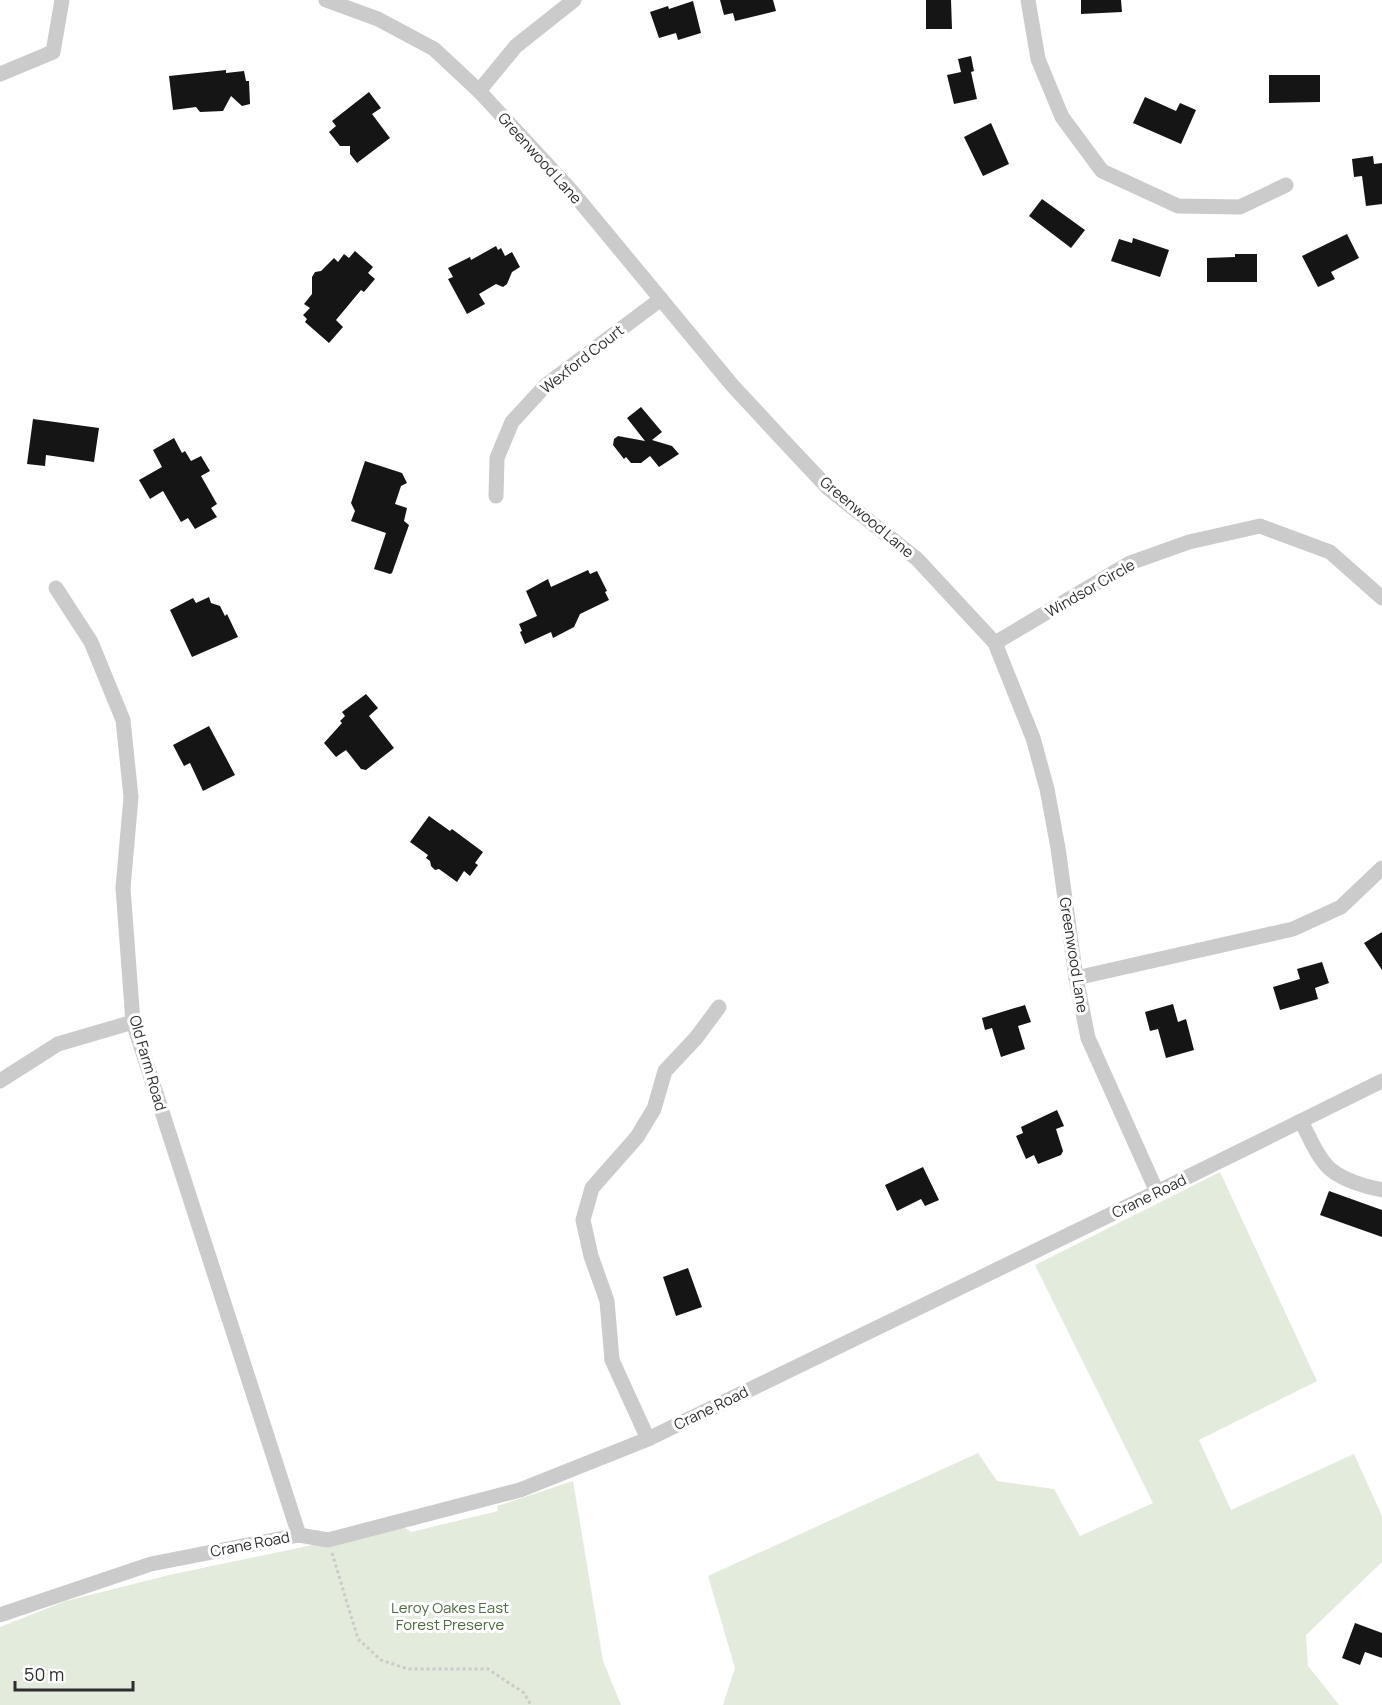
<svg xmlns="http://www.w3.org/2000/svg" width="1382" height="1705" viewBox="0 0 1382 1705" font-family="Manrope,sans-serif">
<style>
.green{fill:#e3ebdc}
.building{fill:#151515}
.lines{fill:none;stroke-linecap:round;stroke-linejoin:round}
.path{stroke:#cbcbcb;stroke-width:3;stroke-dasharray:3 3;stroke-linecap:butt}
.minor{stroke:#cbcbcb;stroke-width:15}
.labels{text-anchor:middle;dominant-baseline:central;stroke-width:6;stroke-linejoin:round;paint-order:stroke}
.street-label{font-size:15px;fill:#2e2e2e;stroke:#fff}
.park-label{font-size:15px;fill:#4f693c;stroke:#fff}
</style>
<rect width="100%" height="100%" fill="#fff"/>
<g class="green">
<path d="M1220,1172L1317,1381L1199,1440L1231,1510L1354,1454L1382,1516V1562L1306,1635L1308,1666L1339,1705H723L735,1668L708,1576L978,1453L997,1481L1054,1489L1080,1536L1153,1503L1035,1265Z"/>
<path d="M573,1481L603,1661L621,1705H0V1627L66,1601L169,1575L403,1526L411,1532L498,1511L497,1506Z"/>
</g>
<g class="building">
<path d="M720,0H773L776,11L735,21L733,13L724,15Z"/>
<path d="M926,0H951L952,29H926Z"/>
<path d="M1081,0H1121L1122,12L1081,14Z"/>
<path d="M693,1L701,33L678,40L676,33L659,38L650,12L668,6L669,9Z"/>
<path d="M971,56L974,71L971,72L977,99L954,104L947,75L961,72L958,59Z"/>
<path d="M226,70V73L244,71L246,81H249L250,104L242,106L231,96L223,111L200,112L196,107L173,110L169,76Z"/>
<path d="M1269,75H1320V102L1269,103Z"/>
<path d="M369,92L381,108L372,114L390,138L357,163L350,154V146H340L329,132L336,126L332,121Z"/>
<path d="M1145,97L1176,111L1180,103L1196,110L1181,144L1133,123Z"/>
<path d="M991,123L1009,164L983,176L964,137Z"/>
<path d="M1373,156L1374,164L1382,163V204L1366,206L1362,176L1354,177L1352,159Z"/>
<path d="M1042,199L1085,230L1071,248L1029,216Z"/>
<path d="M1347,234L1359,258L1331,272L1335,279L1318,287L1302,256Z"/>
<path d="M1133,238L1169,250L1160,277L1111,261L1119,239L1132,243Z"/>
<path d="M496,246L498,250L501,248L505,256L512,252L520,267L512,272L507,284L503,287L496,284L479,294L485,304L467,314L448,279L453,277L448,268L470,257L471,260Z"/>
<path d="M355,251L373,267L368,273L375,279L364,292L361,290L336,320L343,327L329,343L305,322L307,319L303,315L310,308L304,304L312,294V277L315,272L321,271L334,258L338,262L344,254L349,258Z"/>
<path d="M1235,254H1257V282H1207V258L1235,257Z"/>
<path d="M641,407L662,432L652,440L672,446L679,454L659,467L650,456L641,463H631L626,457L624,459L613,445L614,439L618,436L645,441L627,418Z"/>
<path d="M33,419L99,428L94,462L46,455L45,466L27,464Z"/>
<path d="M174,438L182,453L185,451L191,461L201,456L210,471L201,476L217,504L211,508L217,517L195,529L188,518L181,522L163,491L150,499L139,480L162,467L153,450Z"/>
<path d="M365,461L402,473L407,483L401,486L395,504L407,508L404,521L409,525L392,573L390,574L374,569L386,533L351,521L355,511L351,503Z"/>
<path d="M588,570L590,574L597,571L607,591L605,592L609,600L580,614L574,627L553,638L551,632L525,644L520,632L522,631L519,624L537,616L526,591L548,579L551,587Z"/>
<path d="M209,597L211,603L220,606L225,616L227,614L238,637L192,657L170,610L193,598L196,603Z"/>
<path d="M366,694L378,708L369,716L394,748L366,770L361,769L346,750L336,757L324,743L342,723L340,721L345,716L342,712Z"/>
<path d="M209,726L235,775L203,791L190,763L184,766L173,745Z"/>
<path d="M429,816L450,831L452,829L483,852L475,863L478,865L470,876L464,871L457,882L439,869L435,870L431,866L430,861L426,858L428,855L410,842Z"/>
<path d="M1382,932V970L1364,943Z"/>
<path d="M1322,962L1329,983L1315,988L1318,999L1280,1010L1273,987L1300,979L1297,969Z"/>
<path d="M1173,1004L1178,1022L1186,1019L1194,1050L1166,1058L1158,1029L1150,1031L1145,1012Z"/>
<path d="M1025,1005L1031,1022L1018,1026L1025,1049L1001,1057L992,1028L985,1030L982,1018Z"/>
<path d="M1057,1110L1064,1126L1056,1129L1063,1151L1061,1155L1038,1164L1034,1155L1026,1159L1016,1136L1023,1133L1021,1127Z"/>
<path d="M923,1167L939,1200L925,1206L921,1199L897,1211L885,1185Z"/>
<path d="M1329,1191L1382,1210V1237L1320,1215Z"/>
<path d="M688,1268L702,1307L676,1316L663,1277Z"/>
<path d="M1355,1623L1382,1633V1658L1365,1652L1360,1665L1342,1658Z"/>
</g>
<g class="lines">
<path class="path" d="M332,1553L358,1639L381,1660L408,1669H488L524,1693L531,1705"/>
<g class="minor">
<path d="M326,0L378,19L434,49L479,91L569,188L732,385L782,439L829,489L917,559L995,643L1033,738L1047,789L1058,848L1076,978L1088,1038L1157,1192"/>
<path d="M1028,0L1038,59L1062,117L1102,171L1178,206L1240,207L1286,185"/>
<path d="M0,74L53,52L62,0"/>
<path d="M479,91L516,46L574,0"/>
<path d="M496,496L497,458L512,422L546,385L661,299"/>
<path d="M56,588L91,642L123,720L131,797L123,888L133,1022L299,1535"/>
<path d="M995,643L1130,563L1189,542L1260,526L1330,552L1382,598"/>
<path d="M1076,978L1293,929L1341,907L1382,868"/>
<path d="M0,1081L58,1044L133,1022"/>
<path d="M1301,1121C1309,1136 1317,1157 1330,1169C1343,1180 1366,1187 1382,1190"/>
<path d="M648,1439L612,1360L607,1301L591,1256L583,1220L592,1188L637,1137L654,1109L665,1071L696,1038L719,1007"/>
<path d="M0,1615L151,1564L299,1535L328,1540L520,1490L648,1439L1157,1192L1382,1081"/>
</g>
</g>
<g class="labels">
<g class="street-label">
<text transform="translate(540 158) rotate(48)">Greenwood Lane</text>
<text transform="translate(582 359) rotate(-38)">Wexford Court</text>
<text transform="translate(867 517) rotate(40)">Greenwood Lane</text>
<text transform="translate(1090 588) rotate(-30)">Windsor Circle</text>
<text transform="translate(1074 955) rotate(81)">Greenwood Lane</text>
<text transform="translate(148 1063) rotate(74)">Old Farm Road</text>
<text transform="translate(1149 1196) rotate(-26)">Crane Road</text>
<text transform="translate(711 1408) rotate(-26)">Crane Road</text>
<text transform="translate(250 1544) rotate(-11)">Crane Road</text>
</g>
<g class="park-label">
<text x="450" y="1607">Leroy Oakes East<tspan x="450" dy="17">Forest Preserve</tspan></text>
</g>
</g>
<path d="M15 1681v9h118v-9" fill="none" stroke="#2e2e2e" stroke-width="3"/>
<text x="24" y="1681" font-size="18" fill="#2e2e2e" stroke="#ffffff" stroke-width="4.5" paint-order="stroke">50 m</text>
</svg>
